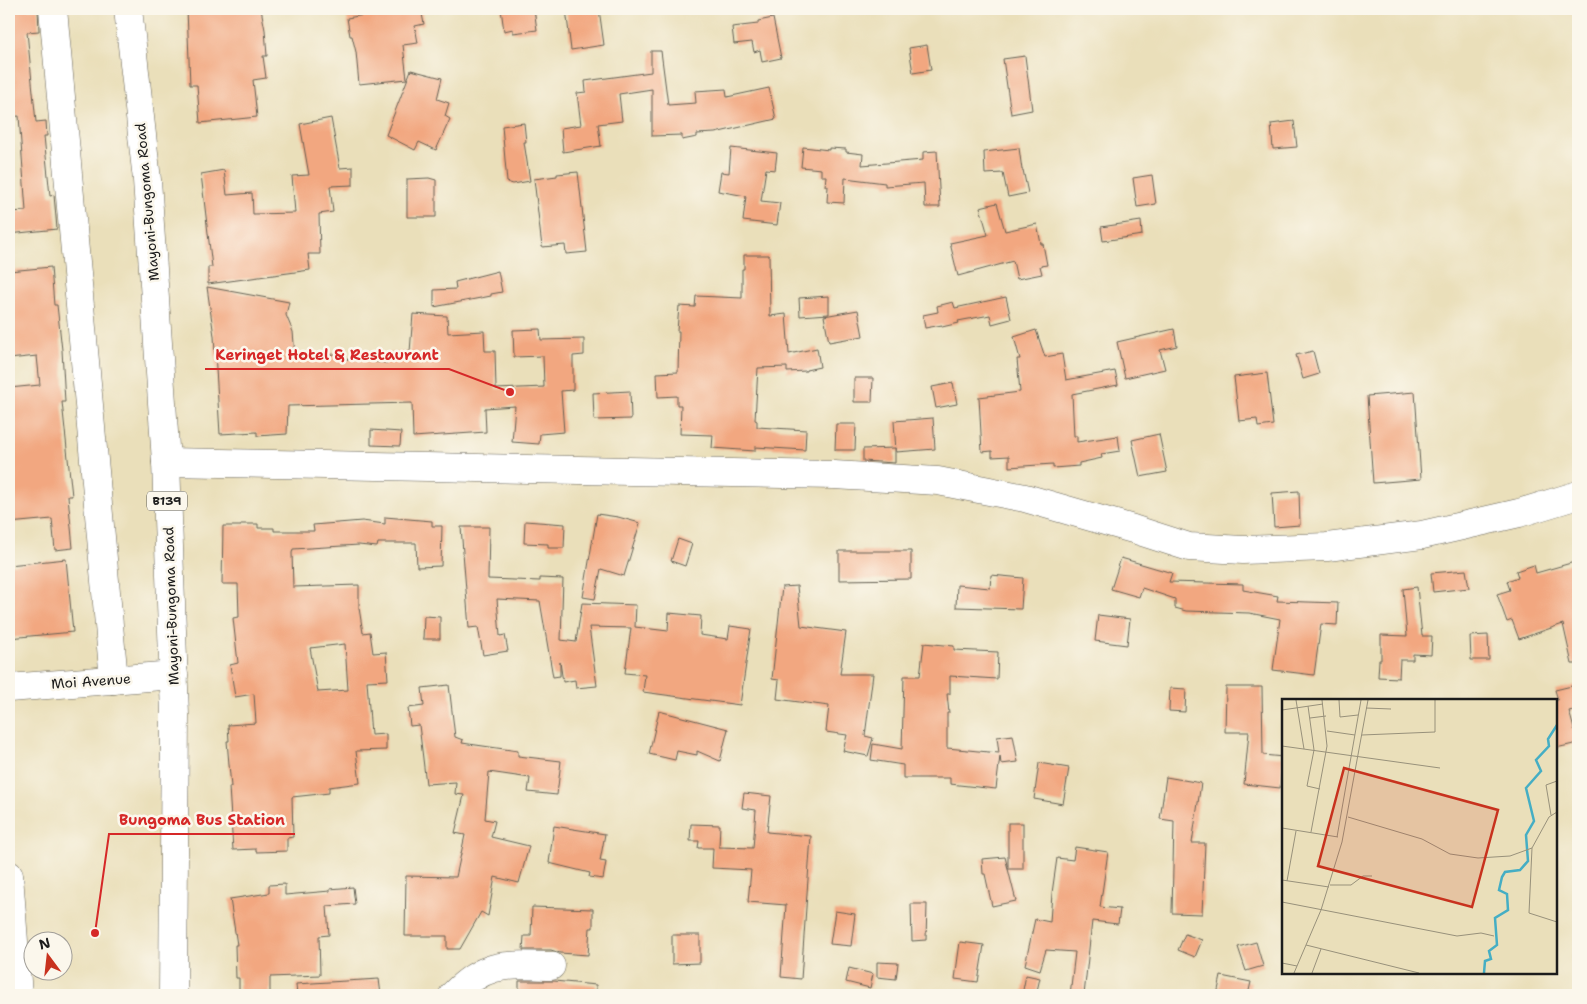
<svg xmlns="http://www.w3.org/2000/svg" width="1587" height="1004" viewBox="0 0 1587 1004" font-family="'Shantell Sans',sans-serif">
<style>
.building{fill:#f2a780;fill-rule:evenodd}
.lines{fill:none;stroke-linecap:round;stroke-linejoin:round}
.minor-casing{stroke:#646053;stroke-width:29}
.major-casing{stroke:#646053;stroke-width:29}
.minor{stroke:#fff;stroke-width:28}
.major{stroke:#fff;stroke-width:28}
.labels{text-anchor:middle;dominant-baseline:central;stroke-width:5;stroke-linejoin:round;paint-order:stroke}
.shield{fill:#fbf7ec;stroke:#5f5e5a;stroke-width:1}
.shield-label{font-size:12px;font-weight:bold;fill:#1c1c1c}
.street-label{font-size:14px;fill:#1c1c1c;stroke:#fbf7ec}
.inset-river{fill:none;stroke:#45aec4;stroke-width:2.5}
.inset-road{fill:none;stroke:#98917b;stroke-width:1}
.view{fill:#c8321e;fill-opacity:0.15;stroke:#c8321e;stroke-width:2.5}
.inset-edge{fill:none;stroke:#1c1c1c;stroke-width:2.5}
.leader{fill:none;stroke:#d62828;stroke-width:2}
.callout-dot{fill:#d62828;stroke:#fbf7ec;stroke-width:2}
.callout-label{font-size:15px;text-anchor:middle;font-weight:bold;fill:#d62828;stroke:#fbf7ec;stroke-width:5;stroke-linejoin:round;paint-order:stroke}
</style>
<rect width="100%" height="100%" fill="#fbf7ec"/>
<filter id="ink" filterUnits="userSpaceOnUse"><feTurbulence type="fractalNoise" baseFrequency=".02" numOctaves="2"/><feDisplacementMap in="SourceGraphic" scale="10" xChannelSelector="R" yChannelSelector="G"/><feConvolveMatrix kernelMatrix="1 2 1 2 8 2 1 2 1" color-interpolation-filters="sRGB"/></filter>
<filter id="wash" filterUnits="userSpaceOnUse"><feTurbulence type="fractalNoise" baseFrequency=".0096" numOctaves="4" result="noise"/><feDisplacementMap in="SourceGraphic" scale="20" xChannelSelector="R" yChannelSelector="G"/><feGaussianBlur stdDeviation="1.12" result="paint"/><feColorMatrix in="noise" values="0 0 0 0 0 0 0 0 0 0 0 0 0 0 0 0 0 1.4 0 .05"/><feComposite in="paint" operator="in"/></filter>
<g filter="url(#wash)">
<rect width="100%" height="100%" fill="#eadfba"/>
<g id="blocks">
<g class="building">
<path d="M10,9H38L39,31L27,32L36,122L46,121L47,136H44L50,196L54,195L57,229L9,234V212L26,211L19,116L9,117V43L13,42Z"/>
<path d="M187,9H261L265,30L267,56H263L266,78L253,80L257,117L200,123L197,85H190Z"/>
<path d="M363,9H421L424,24L415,26L418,43L403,45L407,79L359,84L356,52L352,36H350L347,18L364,15Z"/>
<path d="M501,9H534L537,30L513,33V29L504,31Z"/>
<path d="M566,9H599L604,45L571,50Z"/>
<path d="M773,18L781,58L762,62L760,50L754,52L752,42L734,44L732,27L758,24V21Z"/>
<path d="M927,45L931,70L913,73L909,48Z"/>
<path d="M651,51H661L668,105L696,103L695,91L726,89L727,97L769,88L776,119L715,133L697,134V137L682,140V135L652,136V89L619,94L622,121L598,124L601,146L563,152L561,128L581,125L577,93L586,92L585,81L651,72Z"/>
<path d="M1025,56L1032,110L1011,114L1003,59Z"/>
<path d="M411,70L442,78L437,99L449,103L445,116L450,119L436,150L419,142L415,150L386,135Z"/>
<path d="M331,118L340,168L353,167V185L330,186L333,212L319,214L320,254H308L310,270L208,284V267H212L201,174L224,170L227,195L252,193L253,214L295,213L292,176L309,175L300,124Z"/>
<path d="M1294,121L1297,147L1273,149L1271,124Z"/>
<path d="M524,123L526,142H524L530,181L513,184L507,182L502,126Z"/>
<path d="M803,147L829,150V148L846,149V152L863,154L862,165L923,160V152L937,151L940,207H925L924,183L885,186V183L845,178L844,203L827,202L828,186H825L826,176H821V169L801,167Z"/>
<path d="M731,148L777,153L775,170L766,169L761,201L780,203L777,225L743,221L746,196L718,191L721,172L729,173Z"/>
<path d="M1019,148L1022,170H1023L1028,193L1008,197L1003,173L985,174L984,152Z"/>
<path d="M578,172L587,252L566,254L565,245L542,247L534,179L557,176V174Z"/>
<path d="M1152,175L1156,204L1137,207L1133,178Z"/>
<path d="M429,178L436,180V217H407V179Z"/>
<path d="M997,203L1005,231L1037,224L1041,244H1043L1047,265L1040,266L1042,274L1017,279L1013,261L958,276L950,243L988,235L980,207Z"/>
<path d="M1141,221L1142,235L1103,241L1101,227Z"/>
<path d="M744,255H769L770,316L786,314L789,354L817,348L820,367L806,370V371L787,372V367L758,368L755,420L757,421V427L806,430L805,450L755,447V451L712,448L713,435L680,434L681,405H677V396L658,397L657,373L678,372L679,331H677L679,306L695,307L696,296L742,298V269H744Z"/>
<path d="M51,267L54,305H57L62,350L65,402H62L72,496H68L73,548L55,550L52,519L9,523V388L40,385L37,356L9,359V271Z"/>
<path d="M498,271L502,292L491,294V296L434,307V290L456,289L455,282Z"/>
<path d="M207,287L289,302L286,315L293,332L295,355L345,354V359L387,363V353L410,352L413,314L447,316L448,333L484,331L485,351H495L496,389L544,387L543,356L514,357L513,330L540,329L541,340L584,339V355L573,356V390L561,391L564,432L540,434L539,444L512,442L515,406L485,408L486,432L413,437L412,403L288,406L287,434L257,436V432L220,434L214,336Z"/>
<path d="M829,296V314L800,316L799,298Z"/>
<path d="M1006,297L1011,319L992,324L990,315L958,321L959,323L942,327V325L925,328L923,315L938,312L937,306L953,302L955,308Z"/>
<path d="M858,310L863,336L829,342L824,316Z"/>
<path d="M1174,329L1177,346L1160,350L1165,369L1125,378L1117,342Z"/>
<path d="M1036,330L1045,357L1062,354L1066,380L1115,371L1118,385L1072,394L1074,436H1077V442L1118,436L1120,451L1101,454L1102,458L1079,463V466L1053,468V464L1009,467V456L992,457V451L982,452L979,397L1020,392L1017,359H1020L1014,337Z"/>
<path d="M1313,351L1319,374L1303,379L1296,355Z"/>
<path d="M1267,373L1273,425L1258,427L1257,419L1239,421L1234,377Z"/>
<path d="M854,378H873L872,402H854Z"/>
<path d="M953,383L957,404L936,408L932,387Z"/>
<path d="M630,391L631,419L594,420L593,393Z"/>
<path d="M1415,392L1421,479L1373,483L1367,396Z"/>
<path d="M933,418L935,449L896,452L894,421Z"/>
<path d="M836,424H856L855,450H835Z"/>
<path d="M371,430L401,432L400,446L371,445Z"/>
<path d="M1159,434L1167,472L1140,477L1132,440Z"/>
<path d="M895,448V463L863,461V449Z"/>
<path d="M1299,491L1300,525L1274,527L1272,493Z"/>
<path d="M597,514L618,517L640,523L624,576L601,569L595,599L583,597Z"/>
<path d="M385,517L432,521V526H442L441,566L417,567L416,543H378L377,547L359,545L293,549L292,553L293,587L359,585V608L363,633L370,632L373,653L386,652L388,680L367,681L371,735L386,734V750L356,751L360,783L329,787V793L292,797L293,837L287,838V851L256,852V849L233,850L229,787H231L227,741H229L228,725L256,723L254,694L235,697L230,665L238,663L233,618L239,617L238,584H222L223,526H241V524H258V528H274V531H314L313,525L362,521L385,524ZM345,644L348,690L318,692L310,648Z"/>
<path d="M525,521L565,524L564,548H548V544L524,543Z"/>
<path d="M461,527H489L488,579L540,581V578L563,579L561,640L576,642L582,603L636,605L635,627L668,631L669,613L701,616L700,635L728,639L730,626L751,629L740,705L643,692L645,675L625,673L631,628L589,627L597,686L576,688L575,680L563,682L560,662V676L553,677L540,601L497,599L500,636L505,635L508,651L483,655L478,627L469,628Z"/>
<path d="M678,539L692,544L685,566L671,561Z"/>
<path d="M839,551H911V579L839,580Z"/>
<path d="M1121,558L1172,573L1169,582L1243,584V590L1278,596L1277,601L1338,603L1337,625L1321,624L1314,675L1273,670L1280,619L1249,613L1186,611L1175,608V599L1142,588L1139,597L1111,589Z"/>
<path d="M66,559L73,632L9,638V565Z"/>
<path d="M1578,561V664H1572L1563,624L1519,639L1512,620L1507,622L1497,594L1510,590L1507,581L1518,577L1516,571L1534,565L1536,573Z"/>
<path d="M1466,570L1469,588L1433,592L1431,573Z"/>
<path d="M991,575L1023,578L1021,609L956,607L957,585L990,588Z"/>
<path d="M797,586L801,626L846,632L840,674H873L865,736L873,738L868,756L843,751L847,735L826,732L829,706L777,699L779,680L772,679L782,587Z"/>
<path d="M1417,587L1422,636H1432L1431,655L1413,654V660H1400L1399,678L1378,677L1379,660H1381V635L1407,636L1403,589Z"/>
<path d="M1098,615L1130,619L1127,645L1095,641Z"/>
<path d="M424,616L440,617V639H423Z"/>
<path d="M1488,635L1489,660H1471L1470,636Z"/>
<path d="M924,643L954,646V650L998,652L997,679L950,676V694H947L949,713H947V748L999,753L997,737L1013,735L1018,762L1001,764L1000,756L996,789L950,784V778H903V765L871,760L873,744L902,749L904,676H920Z"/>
<path d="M449,685L455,737L463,740L462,743L518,751V756L561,761L557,795L528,792L530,778L489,772L485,819L495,821L491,837L529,846L519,883L495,877L488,916L481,912L460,949H447V936H405L406,876L456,877L465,835L455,833L464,795L455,794L456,782L426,784L419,725L410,726L408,708L424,706L422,688Z"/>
<path d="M1576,685L1578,695V709L1569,711L1578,743L1556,748L1555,700H1558L1555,690Z"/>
<path d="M1226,687H1262L1263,755L1283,757L1280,788L1244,784L1249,732H1225Z"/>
<path d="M1170,688L1186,689L1185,712L1169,711Z"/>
<path d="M659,711L728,729L720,761L697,751V755L677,751L675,760L649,754Z"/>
<path d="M1039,763L1069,768L1063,804L1034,799Z"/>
<path d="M1166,777L1201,783L1192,843H1205L1202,914L1172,913L1174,821L1160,819Z"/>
<path d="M744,793L771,796L767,832L811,836L801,979L781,977L786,905L748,902L751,870L712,868L713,848H698L699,841H690L691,824L720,825L719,847L753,848L756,810L742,808Z"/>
<rect x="1008" y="823" width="15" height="46"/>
<path d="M554,826L605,834L600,861L606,862L603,879L589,877L590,873L549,863Z"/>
<path d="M1075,847L1108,852L1100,907L1120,909L1118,924L1092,921L1084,995H1070L1075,952L1046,950L1040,970L1025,965L1035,919L1050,922L1052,893L1057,858L1073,860Z"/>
<path d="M1005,857L1016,901L992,906L985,874H983L982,859Z"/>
<path d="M285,884V895L330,891V889L353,887L355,904L327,906L329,935L319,936L320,975L270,977V995H239V978H236L235,945H237L230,899L269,893V885Z"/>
<path d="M911,904H927L926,940L912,941Z"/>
<path d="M532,907L593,909V928H590L588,955L560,953L551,950H523L524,936H531Z"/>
<path d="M835,911L855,914L851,946L830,944Z"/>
<path d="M1185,934L1202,940L1195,957L1178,950Z"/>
<path d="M672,935H700V963L672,964Z"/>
<path d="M960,942L984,945L978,982L955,979Z"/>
<path d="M1256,942L1263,966L1246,971L1238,947Z"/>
<path d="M877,962L898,963L896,979L877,977Z"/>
<path d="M849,968L873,974L870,988L846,982Z"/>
<path d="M1026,975L1040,978L1036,995H1022Z"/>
<path d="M1221,976L1251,982L1248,995H1217Z"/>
<path d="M379,979L381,995H297L296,984Z"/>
<path d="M519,981H554L596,985V995H519Z"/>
</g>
</g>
</g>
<g filter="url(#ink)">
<use href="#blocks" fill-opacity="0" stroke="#646053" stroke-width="1"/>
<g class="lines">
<defs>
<g id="minor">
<path d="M53,9L114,680"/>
<path d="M166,462L834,475L938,481L1025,498L1133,529L1189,547L1243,550L1327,547L1422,535L1519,513L1578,495"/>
<path d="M9,688L174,675"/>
<path d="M9,875L18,995"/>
<path d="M453,995C486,961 507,965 551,966"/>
</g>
<path id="major" d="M128,9L147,180L166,462L175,715L173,995"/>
</defs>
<use href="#minor" class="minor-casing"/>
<use href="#major" class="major-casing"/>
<use href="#minor" class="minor"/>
<use href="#major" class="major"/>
</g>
</g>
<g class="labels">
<rect class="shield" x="147" y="491.5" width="40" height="19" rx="4"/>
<g class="shield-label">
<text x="167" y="501">B139</text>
</g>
<g class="street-label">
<text transform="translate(147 202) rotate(-95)">Mayoni-Bungoma Road</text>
<text transform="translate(171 606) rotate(-92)">Mayoni-Bungoma Road</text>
<text transform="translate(91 681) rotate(-4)">Moi Avenue</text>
</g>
</g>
<g transform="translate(1282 699)">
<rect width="275" height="275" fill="#eadfba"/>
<path class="inset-river" d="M202,274L203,262L209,260L207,252L215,246L213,219L226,211L225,195L217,191L220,178L223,173L238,171L246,162L244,136L252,122L244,89L259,72L254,61L267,47L266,40L275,26"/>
<path class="inset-road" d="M14,1L22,50M57,1L58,18L76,16M26,7L32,51L25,87L38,90M84,9L109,10M0,11L41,5M28,19L44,17M45,32L73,36M80,36L153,33V1M0,47L158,69M269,116L264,86L275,82M66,118L140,140L168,155L196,159L228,157L250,149L267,118L275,113M0,129L56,138M29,133L45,47L40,1M55,138L79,1M250,149L247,214L275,223M0,181L47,188M5,182L14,132M48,186H69L81,177H90M0,203L175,237L199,234L212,237M24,246L137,274M0,264L15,267M12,274L39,211L60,143L86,1M30,274L39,250"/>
<path class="view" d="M62,69L216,111L190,208L36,167Z"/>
<rect width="275" height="275" class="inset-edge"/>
</g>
<path class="leader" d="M510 392L449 369H205M95 933L109 834H295"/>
<g class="callout-dot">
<circle cx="510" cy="392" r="5"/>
<circle cx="95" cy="933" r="5"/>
</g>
<g class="callout-label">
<text x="327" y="360">Keringet Hotel &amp; Restaurant</text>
<text x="202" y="825">Bungoma Bus Station</text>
</g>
<rect width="1587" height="1004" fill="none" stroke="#fbf7ec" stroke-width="30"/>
<g transform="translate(48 956) rotate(345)"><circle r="24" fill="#fbf7ec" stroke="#a29f99"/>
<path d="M0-4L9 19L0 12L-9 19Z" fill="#c8321e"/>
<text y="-8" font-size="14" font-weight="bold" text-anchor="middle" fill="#1c1c1c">N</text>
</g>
</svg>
